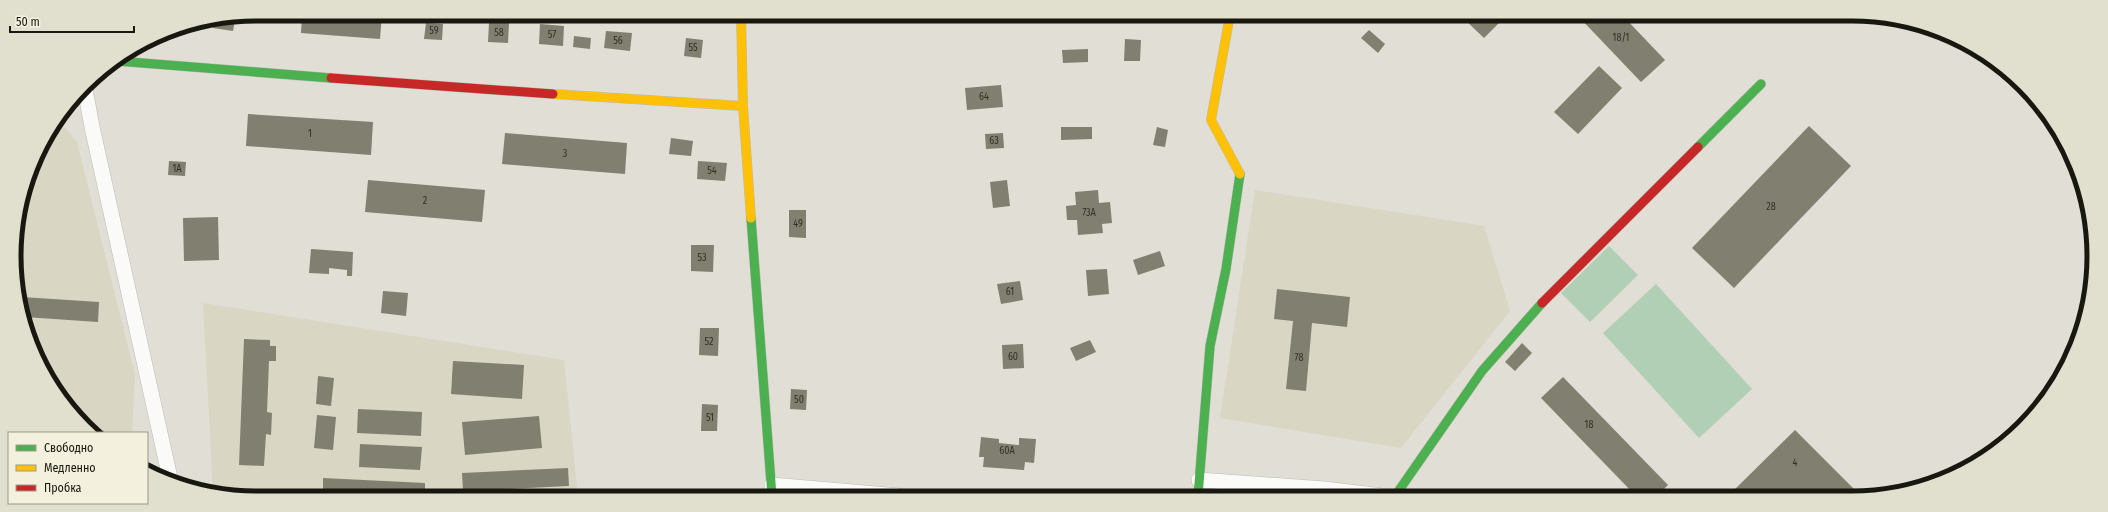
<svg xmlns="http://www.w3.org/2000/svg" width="2108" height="512" viewBox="0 0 2108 512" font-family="'Fira Sans Condensed',sans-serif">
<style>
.built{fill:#d9d6c4}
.green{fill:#b1cfb5}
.building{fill:#817f6f}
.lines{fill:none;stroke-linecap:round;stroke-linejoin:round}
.street-casing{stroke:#bcbbb4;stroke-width:16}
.fast-casing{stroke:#bcbbb4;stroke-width:10}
.slow-casing{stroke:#bcbbb4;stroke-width:10}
.jam-casing{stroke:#bcbbb4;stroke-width:10}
.street{stroke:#fafaf9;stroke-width:15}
.fast{stroke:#4caf50;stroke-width:9}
.slow{stroke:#ffc107;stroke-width:9}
.jam{stroke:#c62828;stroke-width:9}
.labels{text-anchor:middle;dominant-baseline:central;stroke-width:4;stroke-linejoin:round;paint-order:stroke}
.number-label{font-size:10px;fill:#323128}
.rim{fill:none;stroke:#181710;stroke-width:5}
</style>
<rect width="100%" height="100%" fill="#e0ded5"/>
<g class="built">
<path d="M60,122L77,142L135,375L132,433H98L64,403L27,334L15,240L39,149Z"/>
<path d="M1255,190L1484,226L1510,311L1401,448L1220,418Z"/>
<path d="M203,303L564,360L578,496H224L213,492Z"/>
</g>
<g class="green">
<path d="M1609,246L1638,275L1590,322L1561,293Z"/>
<path d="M1656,284L1752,389L1699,438L1603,333Z"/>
</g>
<g class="building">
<path d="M302,14H382L380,39L301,33Z"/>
<rect x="977" y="15" width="18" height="4"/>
<path d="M1461,16H1506L1484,38Z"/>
<path d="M1578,16H1623L1665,60L1641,82Z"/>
<path d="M230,19L235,20L233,31L213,28V22Z"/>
<path d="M489,22L509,23L508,43L488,42Z"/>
<path d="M426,23L443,24L442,40L424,39Z"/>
<path d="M540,24L564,26L563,46L539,44Z"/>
<path d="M1369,30L1385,44L1378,53L1361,38Z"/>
<path d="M606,31L632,33L630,51L604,48Z"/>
<path d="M574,36L591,38L590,49L573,47Z"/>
<path d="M686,38L703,40L701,58L684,56Z"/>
<path d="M1125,39L1141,40L1140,61H1124Z"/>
<path d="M1088,49V62L1063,63L1062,50Z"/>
<path d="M1599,66L1622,88L1578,134L1554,112Z"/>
<path d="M1001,85L1003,107L967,110L965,88Z"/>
<path d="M248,114L373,122L371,155L246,146Z"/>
<path d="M1809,126L1851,166L1734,288L1692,248Z"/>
<path d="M1061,127H1092V139L1061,140Z"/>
<path d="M1157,127L1168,130L1165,147L1153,145Z"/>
<path d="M505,133L627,143L625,174L502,164Z"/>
<path d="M1003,133L1004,148L986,149L985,134Z"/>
<path d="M671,138L693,141L691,156L669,154Z"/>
<path d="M169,161L186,162L185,176L168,175Z"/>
<path d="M698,161L727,163L725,181L697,179Z"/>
<path d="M368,180L485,190L482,222L365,212Z"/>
<path d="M1007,180L1010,206L993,208L990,182Z"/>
<path d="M1098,190L1099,203L1110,202L1112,223L1102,224L1103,233L1078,235L1077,220H1067L1066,206L1076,205L1075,192Z"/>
<path d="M789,210H806V238L789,237Z"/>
<path d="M218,217L219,260L184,261L183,218Z"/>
<path d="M691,245H714L713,272L691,271Z"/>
<path d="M311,249L353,252L352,276H347V270L329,268V274L309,273Z"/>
<path d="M1160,251L1165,266L1138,275L1133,260Z"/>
<path d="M1107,269L1109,294L1088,296L1086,270Z"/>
<path d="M1020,281L1023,300L1001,304L997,284Z"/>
<path d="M1277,289L1350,297L1347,327L1312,323L1306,391L1286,389L1293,321L1274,319Z"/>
<path d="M383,291L408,293L406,316L381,313Z"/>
<path d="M22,297L99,302L98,322L25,317Z"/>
<path d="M700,328H719L718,356L699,355Z"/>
<path d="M244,339L270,340V346H276V361H269L267,412L272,413L271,435L266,434L264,466L239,465Z"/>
<path d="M1090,340L1096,352L1076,361L1070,348Z"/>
<path d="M1522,343L1532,353L1515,371L1505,362Z"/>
<path d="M1023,344L1024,368L1003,369L1002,345Z"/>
<path d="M453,361L524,365L522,399L451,394Z"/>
<path d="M318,376L334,378L331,406L316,404Z"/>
<path d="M1563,377L1668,485L1657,496H1636L1541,398Z"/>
<path d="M791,389L807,390L806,410L790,409Z"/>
<path d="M702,404L718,405L717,431H701Z"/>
<path d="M358,409L422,412L421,436L357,433Z"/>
<path d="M317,415L336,417L333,450L314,448Z"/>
<path d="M539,416L542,448L465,455L462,422Z"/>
<path d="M1795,430L1861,496H1728Z"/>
<path d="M981,437L999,439V443L1019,445V438L1036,439L1034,463L1025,462L1024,470L983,467L984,457H979Z"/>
<path d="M360,444L422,447L420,470L359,467Z"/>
<path d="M568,468L569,486L463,491L462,473Z"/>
<path d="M323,478L425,483V496H323Z"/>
</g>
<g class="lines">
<defs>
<g id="street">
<path d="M85,89L92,127L170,478"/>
<path d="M1199,480L1324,489L1382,496"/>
<path d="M772,485L899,496"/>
</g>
<g id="fast">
<path d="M117,61L331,78"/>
<path d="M1698,147L1761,84"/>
<path d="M751,218L772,496"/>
<path d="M1198,496L1210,346L1226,269L1240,174"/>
<path d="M1395,496L1482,371L1542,303"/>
</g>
<g id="slow">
<path d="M741,15L743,106L751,218"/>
<path d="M1230,15L1211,120L1240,174"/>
<path d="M553,94L743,106"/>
</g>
<g id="jam">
<path d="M331,78L553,94"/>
<path d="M1542,303L1698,147"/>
</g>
</defs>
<use href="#street" class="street-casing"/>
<use href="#fast" class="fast-casing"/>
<use href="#slow" class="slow-casing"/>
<use href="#jam" class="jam-casing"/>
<use href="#street" class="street"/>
<use href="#fast" class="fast"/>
<use href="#slow" class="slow"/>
<use href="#jam" class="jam"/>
</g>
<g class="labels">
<g class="number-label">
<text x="434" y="31">59</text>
<text x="499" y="33">58</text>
<text x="552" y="35">57</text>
<text x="1621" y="38">18/1</text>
<text x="618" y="41">56</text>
<text x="693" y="48">55</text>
<text x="984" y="97">64</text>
<text x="310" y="134">1</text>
<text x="994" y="141">63</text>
<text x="565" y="154">3</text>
<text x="177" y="169">1А</text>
<text x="712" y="171">54</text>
<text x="425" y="201">2</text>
<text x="1771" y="207">28</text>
<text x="1089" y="213">73А</text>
<text x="798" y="224">49</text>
<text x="702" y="258">53</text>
<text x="1010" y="292">61</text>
<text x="709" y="342">52</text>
<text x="1013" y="357">60</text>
<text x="1299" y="358">78</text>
<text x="799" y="400">50</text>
<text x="710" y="418">51</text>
<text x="1589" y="425">18</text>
<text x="1007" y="451">60А</text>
<text x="1795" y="463">4</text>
</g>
</g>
<path d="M0 0H2108V512H0ZM256 21H1852A235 235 0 0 1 2087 256V256A235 235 0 0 1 1852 491H256A235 235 0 0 1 21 256V256A235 235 0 0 1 256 21Z" fill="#e1dfcd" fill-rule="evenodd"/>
<path class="rim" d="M256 21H1852A235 235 0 0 1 2087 256V256A235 235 0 0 1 1852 491H256A235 235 0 0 1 21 256V256A235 235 0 0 1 256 21Z"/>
<rect x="8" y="432" width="140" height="72" fill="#f3f0dd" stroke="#9b998b"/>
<rect x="16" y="445" width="20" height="6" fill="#4caf50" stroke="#9b998b"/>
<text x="44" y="452" font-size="12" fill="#181710">Свободно</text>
<rect x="16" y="465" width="20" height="6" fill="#ffc107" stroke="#9b998b"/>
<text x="44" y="472" font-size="12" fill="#181710">Медленно</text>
<rect x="16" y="485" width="20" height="6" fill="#c62828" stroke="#9b998b"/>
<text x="44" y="492" font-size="12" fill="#181710">Пробка</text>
<path d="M10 26v6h124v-6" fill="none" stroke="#181710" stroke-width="2"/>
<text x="16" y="26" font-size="12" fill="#181710" stroke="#f3f0dd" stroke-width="3" paint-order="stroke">50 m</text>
</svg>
